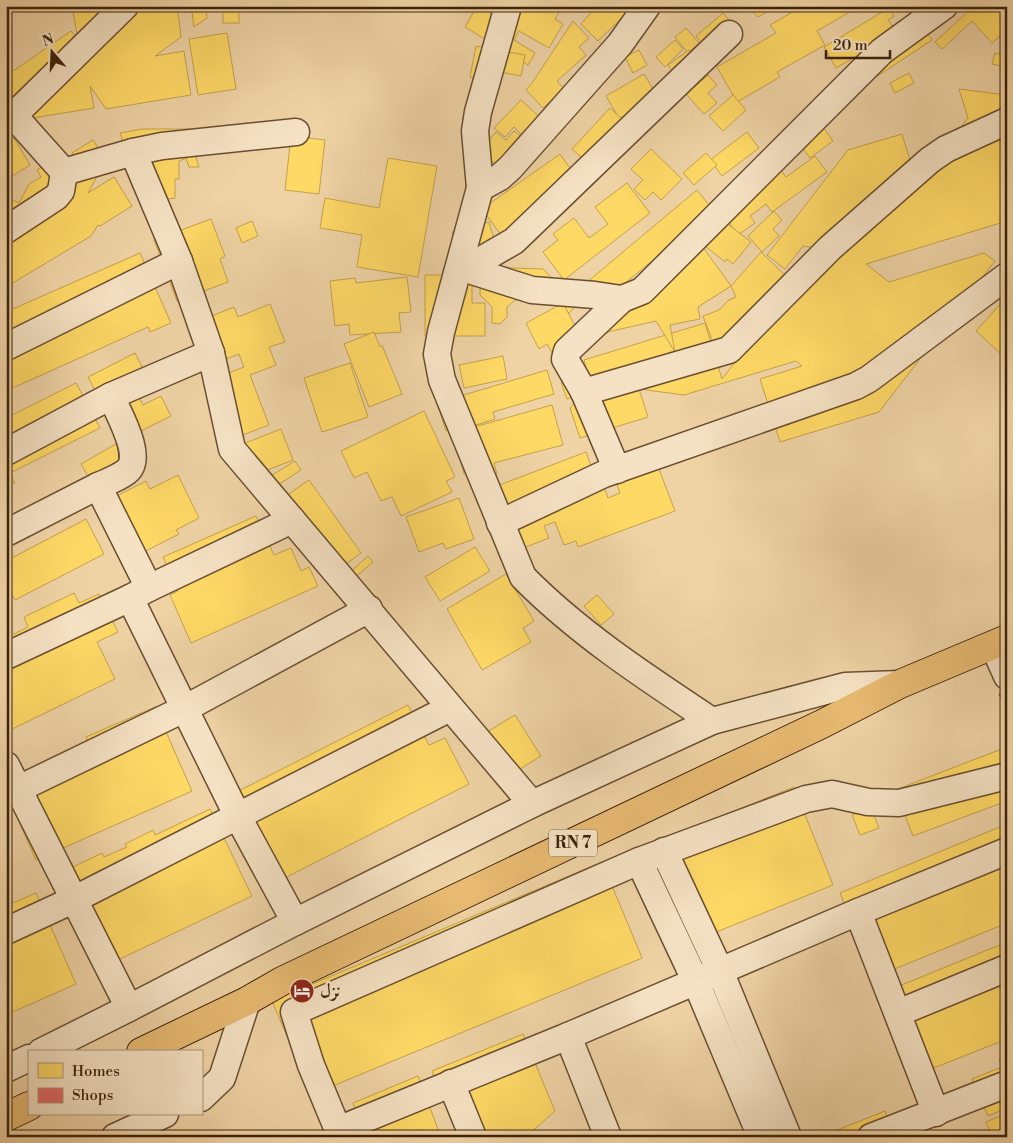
<svg xmlns="http://www.w3.org/2000/svg" width="1013" height="1143" viewBox="0 0 1013 1143" font-family="'Libre Bodoni',Amiri,serif">
<style>
.homes{fill:#ffd966;stroke:#c4a24b}
.shops{fill:#e06666;stroke:#af524b}
.lines{fill:none;stroke-linecap:round;stroke-linejoin:round}
.minor-casing{stroke:#694f32;stroke-width:29}
.major-casing{stroke:#3c230b;stroke-width:30}
.minor{stroke:#f5e2c4;stroke-width:26}
.major{stroke:#e8ba72;stroke-width:28}
.labels{text-anchor:middle;dominant-baseline:central;stroke-width:5;stroke-linejoin:round;paint-order:stroke}
.shield{fill:#f5e2c4;stroke:#745c42;stroke-width:1}
.shield-label{font-size:16px;font-weight:bold;fill:#3c230b}
.poi-label{font-size:18px;font-weight:bold;fill:#3c230b;stroke:#f5e2c4;text-anchor:start}
</style>
<rect width="100%" height="100%" fill="#efd3a5"/>
<filter id="stains"><feTurbulence type="fractalNoise" baseFrequency=".004" numOctaves="4"/><feColorMatrix values="0 0 0 0 .2 0 0 0 0 .09 0 0 0 0 .02 0 0 0 .5 -.17"/></filter>
<radialGradient id="worn" r=".72"><stop offset=".6" stop-color="#630" stop-opacity="0"/><stop offset="1" stop-color="#630" stop-opacity=".3"/></radialGradient>
<g class="homes">
<path d="M72,6H188L178,13L181,37L155,56L184,51L191,95L106,109L90,86L94,108L8,122L6,76L71,31L78,40Z"/>
<path d="M191,6H205L207,18L194,27Z"/>
<path d="M477,6L503,20L511,6H563L555,19L563,24L549,48L519,31L514,40L535,53L528,65L465,27Z"/>
<path d="M597,6H634L598,41L581,24Z"/>
<path d="M747,6H777L758,17Z"/>
<path d="M792,6H860L817,31L825,45L777,72L780,77L737,102L717,67L776,33L770,25L794,11Z"/>
<path d="M974,6H1007V30L992,43L972,21L942,49L935,42Z"/>
<path d="M889,8L894,16L888,20L894,28L874,40L877,44L836,68L824,47Z"/>
<rect x="223" y="9" width="16" height="14"/>
<path d="M723,13L741,35L709,52L696,36Z"/>
<path d="M573,21L589,38L579,47L586,55L557,81L564,89L543,108L526,90L532,83Z"/>
<path d="M923,26L932,40L876,77L865,59Z"/>
<path d="M686,28L699,43L688,53L675,37Z"/>
<path d="M227,33L236,89L198,95L189,39Z"/>
<path d="M675,40L683,49L665,67L656,57Z"/>
<path d="M476,46L525,55L521,76L494,71L492,82L470,77Z"/>
<path d="M639,50L647,65L633,73L625,57Z"/>
<path d="M689,50L708,76L686,91L668,65Z"/>
<path d="M995,53L1007,55L1006,67L992,64Z"/>
<path d="M909,73L914,83L895,93L890,83Z"/>
<path d="M644,74L656,94L663,90L673,107L636,128L622,123L606,96Z"/>
<path d="M708,75L717,85L708,93L717,103L704,114L686,94Z"/>
<path d="M959,89L1007,95V221L866,264L889,282L984,253L995,261L879,412L780,442L760,379L802,366L796,361L684,395L639,389L648,417L580,438L570,408L590,382L584,360L705,323L722,379L814,260L828,250L803,246L785,269L767,255L848,150L902,134L917,183L968,118Z"/>
<path d="M733,95L746,110L723,131L709,116Z"/>
<path d="M521,100L546,123L528,141L514,127L505,137L494,128Z"/>
<path d="M610,108L637,133L591,166L572,149Z"/>
<path d="M816,117L833,141L810,158L792,134Z"/>
<path d="M142,129H190V147H193L199,167H189L186,158L179,161V179H175V198L143,202L120,133Z"/>
<path d="M514,131L529,143L504,173L481,150L496,132L506,140Z"/>
<path d="M747,132L759,148L722,176L710,160Z"/>
<path d="M291,136L325,140L319,194L285,190Z"/>
<path d="M14,138L30,165L12,176L10,173L6,175V143Z"/>
<path d="M93,140L106,160L88,193L114,177L132,206L100,226L98,225L91,236L6,287V196L19,203L29,184L41,177L37,170L53,160H76L72,153Z"/>
<path d="M651,149L682,179L661,200L653,192L645,200L634,189L643,180L631,169Z"/>
<path d="M706,153L717,165L694,185L683,173Z"/>
<path d="M560,154L586,191L514,242L501,235L482,209Z"/>
<path d="M815,156L827,172L772,212L766,204L750,216L755,223L738,235L714,202L773,159L786,177Z"/>
<path d="M388,158L437,166L418,277L357,267L362,235L320,228L325,198L379,208Z"/>
<path d="M627,183L650,213L564,280L543,252L558,240L553,234L574,218L589,238L608,224L595,207Z"/>
<path d="M697,190L712,209L659,267L653,260L596,307L580,288Z"/>
<path d="M774,211L782,220L773,229L779,236L762,252L748,236Z"/>
<path d="M211,219L225,256L220,259L228,282L177,301L154,240Z"/>
<path d="M252,221L258,236L242,243L236,228Z"/>
<path d="M489,222L496,246L459,256L452,232Z"/>
<path d="M725,222L751,242L733,264L727,259L725,262L705,246Z"/>
<path d="M703,247L731,286L698,307L700,319L670,325L675,352L656,321L581,338Z"/>
<path d="M761,252L793,283L717,353L703,316L719,310L729,300L736,297L731,286Z"/>
<path d="M140,253L171,323L150,332L148,327L6,391V312Z"/>
<path d="M481,267L543,269L553,279L584,298L569,313L534,278L533,300H515L507,307V317L500,324L492,323V307L480,295Z"/>
<path d="M425,275H472V303H485V336H425Z"/>
<path d="M407,277L411,312L399,313L401,332L350,335L349,324L335,326L330,281L355,278L356,283Z"/>
<path d="M1003,301L1007,305V348L1001,354L976,331Z"/>
<path d="M563,303L586,347L557,362L547,344L539,349L526,323Z"/>
<path d="M270,304L285,342L269,347L276,365L250,375L269,425L227,441L205,382L244,367L239,354L205,367L189,325L234,307L238,317Z"/>
<path d="M374,332L380,347L382,345L402,394L369,407L344,344Z"/>
<path d="M135,353L152,387L138,395L143,405L161,396L171,416L129,437L111,421L88,377Z"/>
<path d="M503,356L507,379L464,388L459,365Z"/>
<path d="M350,363L368,417L322,432L304,378Z"/>
<path d="M547,370L554,394L493,412L495,419L473,426L472,422L446,431L437,403Z"/>
<path d="M581,376L586,393L567,399L561,382Z"/>
<path d="M76,383L100,428L10,473L15,483L6,487V418Z"/>
<path d="M552,405L563,445L494,463L497,474L476,480L474,472L464,474L453,433Z"/>
<path d="M424,411L455,477L446,481L452,492L401,516L392,497L381,501L367,472L354,478L341,451Z"/>
<path d="M281,429L293,460L252,476L240,445Z"/>
<path d="M123,440L118,487L100,497L81,464Z"/>
<path d="M586,452L599,489L604,487L608,498L620,493L615,480L657,464L675,511L578,547L576,541L564,545L555,522L544,526L549,538L500,557L476,494Z"/>
<path d="M295,461L301,470L267,492L261,482Z"/>
<path d="M178,475L199,518L176,530L179,534L126,561L99,505L146,481L150,489Z"/>
<path d="M309,480L361,553L335,572L283,498Z"/>
<path d="M459,498L474,539L446,549L443,543L419,552L406,517Z"/>
<path d="M256,516L274,555L291,548L301,571L309,567L318,586L191,643L170,595L178,591L163,557Z"/>
<path d="M86,519L104,554L15,600L6,582V561Z"/>
<path d="M475,547L490,571L440,601L425,577Z"/>
<path d="M368,556L373,562L353,579L348,574Z"/>
<path d="M506,574L534,621L523,628L531,642L482,670L447,609Z"/>
<path d="M74,593L79,603L99,594L118,632L97,642L115,679L6,732V638L28,627L24,617Z"/>
<path d="M597,595L614,614L601,625L584,606Z"/>
<path d="M408,705L429,745L445,738L469,784L275,883L221,800Z"/>
<path d="M155,707L192,791L36,860L6,792L37,770L35,766L88,742L86,737Z"/>
<path d="M515,715L541,756L506,778L479,737Z"/>
<path d="M1007,747V801L913,836L895,790Z"/>
<path d="M794,787L833,885L694,941L654,843Z"/>
<path d="M871,808L879,828L860,835L852,815Z"/>
<path d="M210,809L252,896L99,969L73,917L69,920L50,878L102,853L104,857L127,847L125,844L153,830L155,835Z"/>
<path d="M1007,824V923L875,977L840,893Z"/>
<path d="M602,862L642,958L318,1092L298,1062L272,1001Z"/>
<path d="M36,893L76,984L6,1015V906Z"/>
<path d="M1007,942V1039L926,1071L882,993Z"/>
<path d="M523,1034L555,1111L526,1137H459L432,1071Z"/>
<path d="M1007,1057V1108L988,1116L972,1079L1002,1067L999,1060Z"/>
<path d="M418,1076L441,1137H333L326,1119L355,1108L353,1103Z"/>
<path d="M885,1111L895,1137H820Z"/>
<path d="M1007,1113V1137H992L986,1122Z"/>
</g>
<path class="shops" d="M1007,690V712L999,694Z"/>
<g class="lines">
<defs>
<g id="minor">
<path d="M508,6L478,112L475,131L480,188L441,332L437,354L442,380L523,577C578,633 647,678 712,721L845,686L900,684"/>
<path d="M13,115L64,172L133,152L179,261L211,353L111,396"/>
<path d="M6,123L125,6"/>
<path d="M133,152L162,146L296,132"/>
<path d="M480,188L500,177L510,168L620,44L647,6"/>
<path d="M6,230L56,197L61,191L64,172"/>
<path d="M466,269L532,290L595,295L622,299L642,291L882,51L944,6"/>
<path d="M457,274L514,241L729,34"/>
<path d="M6,347L179,261"/>
<path d="M211,353L232,449L532,804L295,922"/>
<path d="M584,392L729,350L830,248L930,160L946,149L1007,121"/>
<path d="M6,452L111,396C118,413 145,458 126,472C118,478 107,482 98,486L149,588L130,598L237,815L295,922L129,1008L6,765"/>
<path d="M617,470L584,392L565,359L567,351L622,299"/>
<path d="M500,523L604,474L856,386L869,379L1007,276"/>
<path d="M6,533L98,486"/>
<path d="M149,588L292,520"/>
<path d="M993,645L1007,676"/>
<path d="M6,656L130,598"/>
<path d="M6,795L186,708L369,609"/>
<path d="M532,804L712,721"/>
<path d="M664,851L720,971L788,1137"/>
<path d="M639,861L696,982L761,1137"/>
<path d="M858,912L936,1113"/>
<path d="M6,931L73,900L450,708"/>
<path d="M898,1013L1007,968"/>
<path d="M568,1036L858,912L1007,851"/>
<path d="M41,1052L129,1008"/>
<path d="M6,1069L29,1058"/>
<path d="M451,1083L473,1137"/>
<path d="M201,1098L222,1078L247,1001"/>
<path d="M338,1130L311,1065L294,1012L639,861L806,799L832,794L868,802L899,803L1007,776"/>
<path d="M115,1137L165,1114"/>
<path d="M340,1137L338,1130L568,1036L608,1137"/>
<path d="M871,1137L1007,1084"/>
</g>
<g id="major">
<path d="M141,1052L247,1001L282,981L822,724L900,684L1007,639"/>
<path d="M6,1117L29,1106"/>
</g>
</defs>
<use href="#minor" class="minor-casing"/>
<use href="#major" class="major-casing"/>
<use href="#minor" class="minor"/>
<use href="#major" class="major"/>
</g>
<defs>
<symbol id="hotel-disc" viewBox="-11 -11 22 22"><circle r="9.5" fill="#8f2418" stroke="#f5e2c4"/><path d="M-6-4.5h1.5V1H6V5H4.5V3h-9V5H-6ZM-4 0a1.8 1.8 0 1 1 3.6 0ZM.5 0V-2.5h3Q6-2.5 6 0Z" fill="#fff"/></symbol>
</defs>
<g fill-rule="evenodd">
<use href="#hotel-disc" x="288" y="977" width="28" height="28"/>
</g>
<g class="labels">
<rect class="shield" x="549" y="829.5" width="48" height="27" rx="4"/>
<g class="shield-label">
<text x="573" y="843">RN 7</text>
</g>
<g class="poi-label">
<text x="320" y="991">نزل</text>
</g>
</g>
<rect width="1013" height="1143" fill="none" stroke="#efd3a5" stroke-width="25"/>
<rect x="8" y="8" width="998" height="1128" fill="none" stroke="#3c230b" stroke-width="2.5"/>
<rect x="12" y="12" width="988" height="1118" fill="none" stroke="#3c230b"/>
<rect x="28" y="1050" width="175" height="65" fill="#f5e2c4" stroke="#ab967a"/>
<rect x="38" y="1063" width="25" height="15" fill="#ffd966" stroke="#ab967a"/>
<text x="72" y="1076" font-size="15" fill="#3c230b">Homes</text>
<rect x="38" y="1088" width="25" height="15" fill="#e06666" stroke="#ab967a"/>
<text x="72" y="1100" font-size="15" fill="#3c230b">Shops</text>
<g transform="translate(52 52) rotate(341)" stroke="#f5e2c4" stroke-width="4" paint-order="stroke">
<path d="M0-4L9 19L0 12L-9 19Z" fill="#3c230b"/>
<text y="-8" font-size="14" font-weight="bold" text-anchor="middle" fill="#3c230b">N</text>
</g>
<path d="M826 50v8h64v-8" fill="none" stroke="#3c230b" stroke-width="2.5"/>
<text x="833" y="50" font-size="15" fill="#3c230b" stroke="#f5e2c4" stroke-width="4" paint-order="stroke">20 m</text>
<rect width="100%" height="100%" filter="url(#stains)"/>
<rect width="100%" height="100%" fill="url(#worn)"/>
</svg>
